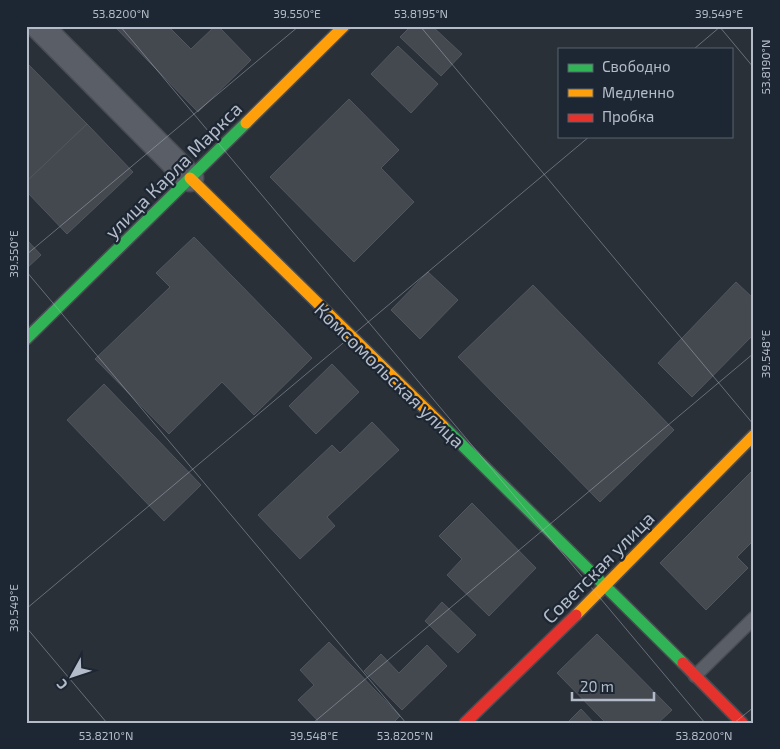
<svg xmlns="http://www.w3.org/2000/svg" width="780" height="749" viewBox="0 0 780 749" font-family="'Exo 2',sans-serif">
<style>
.building{fill:#444950;stroke:#52575f}
.lines{fill:none;stroke-linecap:round;stroke-linejoin:round}
.lane-casing{stroke:#484c53;stroke-width:15}
.street-casing{stroke:#484c53;stroke-width:29}
.fast-casing{stroke:#484c53;stroke-width:14}
.slow-casing{stroke:#484c53;stroke-width:14}
.jam-casing{stroke:#484c53;stroke-width:14}
.lane{stroke:#5a5e66;stroke-width:12}
.street{stroke:#5a5e66;stroke-width:26}
.fast{stroke:#30b455;stroke-width:11}
.slow{stroke:#ff9f0a;stroke-width:11}
.jam{stroke:#e5322d;stroke-width:11}
.ticks{fill:none;stroke:#b4bcc9;stroke-width:1;stroke-opacity:0.45}
.labels{text-anchor:middle;dominant-baseline:central;stroke-width:4.5;stroke-linejoin:round;paint-order:stroke}
.street-label{font-size:19px;fill:#b4bcc9;stroke:#1d2633}
.neatline{fill:none;stroke:#b4bcc9;stroke-width:2}
.ticks-label{font-size:12px;text-anchor:middle;fill:#b4bcc9}
</style>
<rect width="100%" height="100%" fill="#2a3038"/>
<g class="building">
<path d="M114,26H168L191,49L215,26H218L251,60L198,112Z"/>
<path d="M411,26H432L462,54L441,76L400,37Z"/>
<path d="M398,46L438,84L411,113L371,74Z"/>
<path d="M26,62L87,124L26,182Z"/>
<path d="M349,99L399,150L381,168L414,202L354,262L270,177Z"/>
<path d="M87,124L133,172L67,234L26,191V182Z"/>
<path d="M194,237L312,358L254,415L222,382L169,434L95,359L170,287L156,273Z"/>
<path d="M26,239L41,255L26,269Z"/>
<path d="M428,272L458,300L420,339L391,310Z"/>
<path d="M736,282L754,299V334L692,397L658,363Z"/>
<path d="M533,285L674,430L600,502L458,357Z"/>
<path d="M332,364L359,392L316,434L289,406Z"/>
<path d="M104,384L201,485L164,521L67,420Z"/>
<path d="M372,422L399,450L327,517L335,526L300,559L258,515L332,445L340,453Z"/>
<path d="M754,469V540L737,557L748,568L706,610L660,563Z"/>
<path d="M472,503L536,568L489,616L447,575L462,559L439,536Z"/>
<path d="M442,602L476,635L458,653L425,621Z"/>
<path d="M597,634L672,710L658,723H606L557,673Z"/>
<path d="M329,642L400,716L393,723H320L298,700L314,685L300,670Z"/>
<path d="M427,645L447,666L402,710L364,671L381,654L399,673Z"/>
<path d="M581,709L594,723H567Z"/>
</g>
<g class="lines">
<defs>
<path id="lane" d="M695,676L754,618"/>
<path id="street" d="M39,26L190,178"/>
<g id="fast">
<path d="M26,339L246,123"/>
<path d="M443,426L683,663"/>
</g>
<g id="slow">
<path d="M246,123L344,26"/>
<path d="M190,178L443,426"/>
<path d="M576,615L754,435"/>
</g>
<g id="jam">
<path d="M683,663L742,723"/>
<path d="M465,723L576,615"/>
</g>
</defs>
<use href="#lane" class="lane-casing"/>
<use href="#street" class="street-casing"/>
<use href="#fast" class="fast-casing"/>
<use href="#slow" class="slow-casing"/>
<use href="#jam" class="jam-casing"/>
<use href="#lane" class="lane"/>
<use href="#street" class="street"/>
<use href="#fast" class="fast"/>
<use href="#slow" class="slow"/>
<use href="#jam" class="jam"/>
</g>
<path class="ticks" d="M120,26L705,723M420,26L754,425M719,26L754,68M694,49L721,26M26,255L299,26M26,271L406,723M26,609L590,136M26,627L107,723M313,723L754,353M734,723L754,707"/>
<g class="labels">
<g class="street-label">
<text transform="translate(173 170) rotate(-45)">улица Карла Маркса</text>
<text transform="translate(390 375) rotate(44)">Комсомольская улица</text>
<text transform="translate(598 567) rotate(-45)">Советская улица</text>
</g>
</g>
<rect width="780" height="749" fill="none" stroke="#1d2633" stroke-width="55"/>
<rect x="558" y="48" width="175" height="90" fill="#1d2633" stroke="#59626f"/>
<rect x="568" y="64" width="25" height="8" fill="#30b455" stroke="#59626f"/>
<text x="602" y="72" font-size="15" fill="#b4bcc9">Свободно</text>
<rect x="568" y="89" width="25" height="8" fill="#ff9f0a" stroke="#59626f"/>
<text x="602" y="98" font-size="15" fill="#b4bcc9">Медленно</text>
<rect x="568" y="114" width="25" height="8" fill="#e5322d" stroke="#59626f"/>
<text x="602" y="122" font-size="15" fill="#b4bcc9">Пробка</text>
<g transform="translate(72 676) rotate(230)" stroke="#1d2633" stroke-width="4" paint-order="stroke">
<path d="M0-4L9 19L0 12L-9 19Z" fill="#b4bcc9"/>
<text y="-8" font-size="14" font-weight="bold" text-anchor="middle" fill="#b4bcc9">С</text>
</g>
<path d="M572 692v8h82v-8" fill="none" stroke="#b4bcc9" stroke-width="2.5"/>
<text x="580" y="692" font-size="15" fill="#b4bcc9" stroke="#1d2633" stroke-width="4" paint-order="stroke">20 m</text>
<rect x="28" y="28" width="724" height="694" class="neatline"/>
<g class="ticks-label">
<text x="121" y="18">53.8200°N</text>
<text x="297" y="18">39.550°E</text>
<text x="421" y="18">53.8195°N</text>
<text x="719" y="18">39.549°E</text>
<text transform="translate(766 67) rotate(-90)" y="4">53.8190°N</text>
<text transform="translate(14 254) rotate(-90)" y="4">39.550°E</text>
<text transform="translate(766 354) rotate(-90)" y="4">39.548°E</text>
<text transform="translate(14 608) rotate(-90)" y="4">39.549°E</text>
<text x="106" y="740">53.8210°N</text>
<text x="314" y="740">39.548°E</text>
<text x="405" y="740">53.8205°N</text>
<text x="704" y="740">53.8200°N</text>
</g>
</svg>
